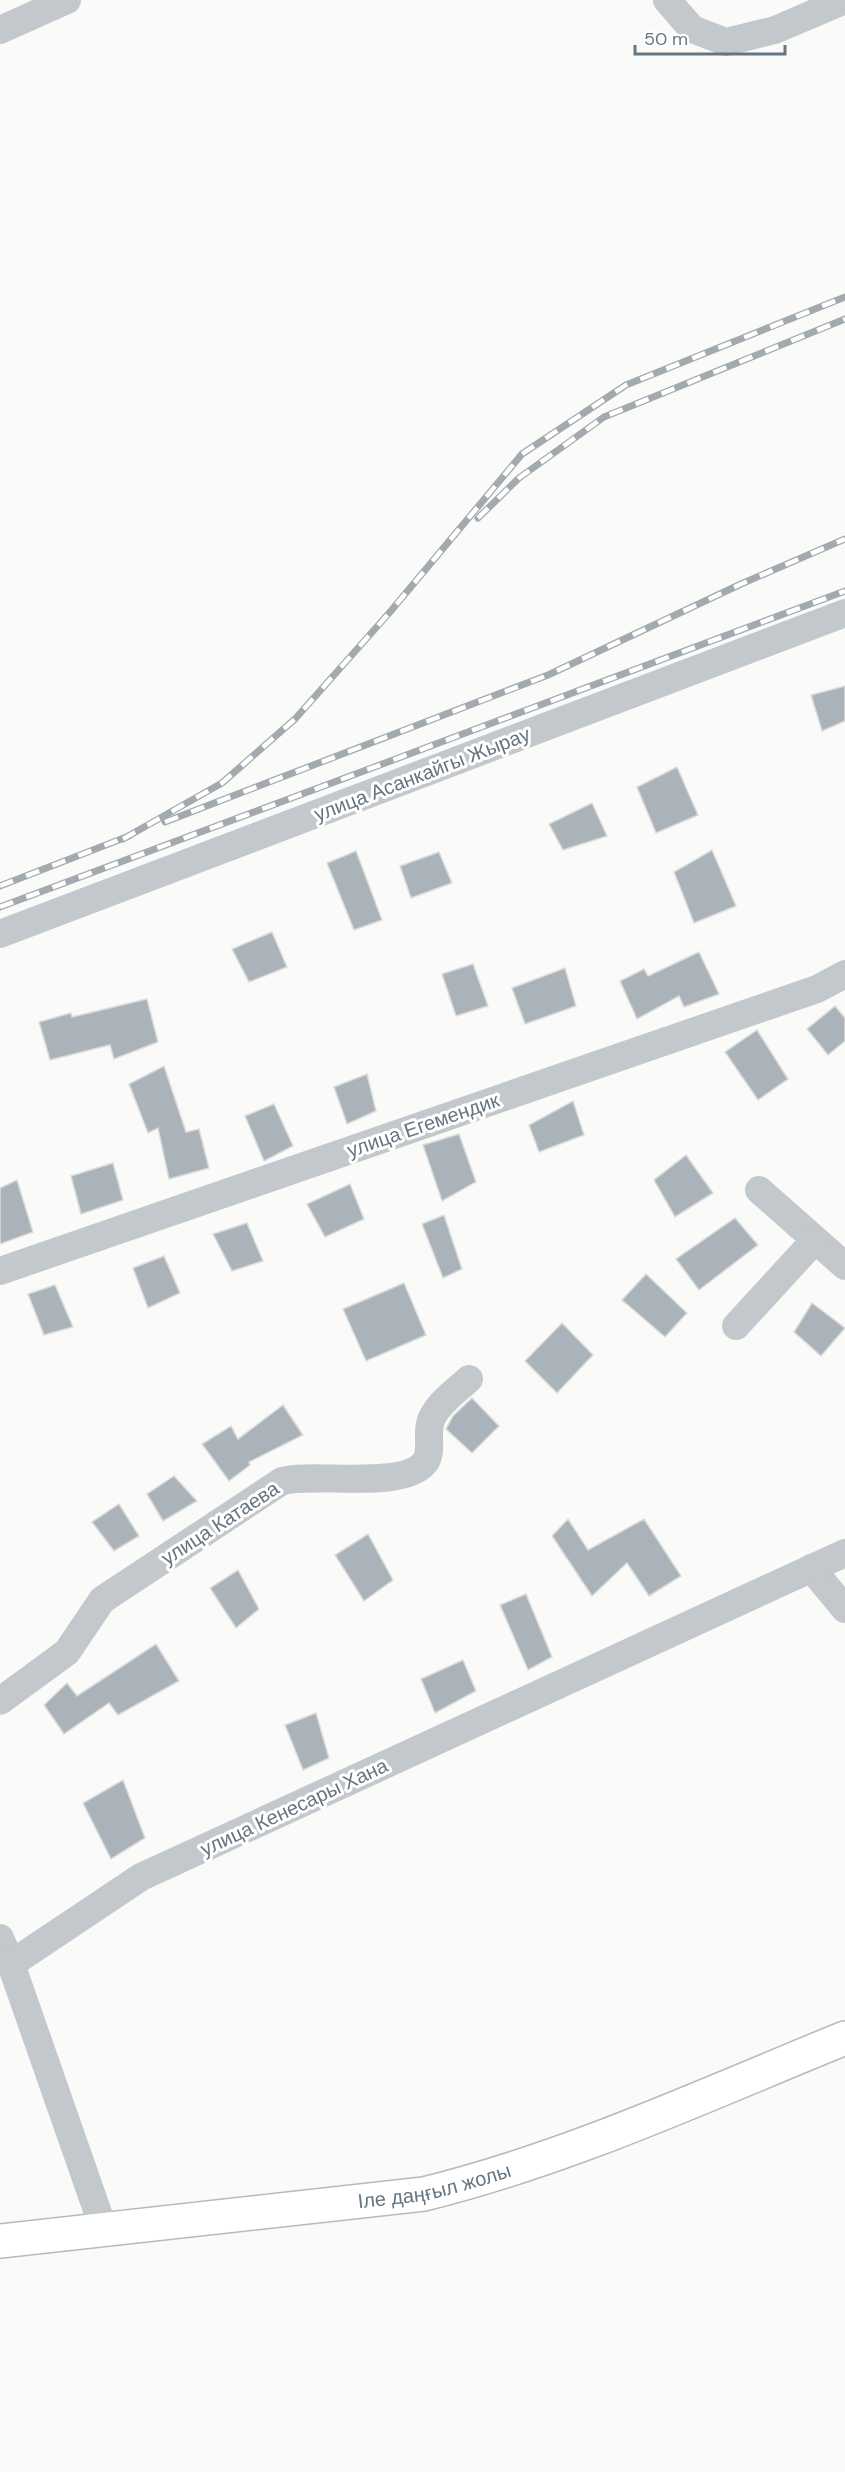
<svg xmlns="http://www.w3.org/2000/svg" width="845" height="2472" viewBox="0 0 845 2472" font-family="'DM Sans',sans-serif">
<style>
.building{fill:#aab3b9;stroke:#dcdcda;stroke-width:1.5}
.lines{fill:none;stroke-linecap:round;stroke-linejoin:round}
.major-casing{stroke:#b5babe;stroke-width:36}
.minor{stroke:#c3c8cc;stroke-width:28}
.major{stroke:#fff;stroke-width:33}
.rail-casing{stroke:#a2aab0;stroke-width:7}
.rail{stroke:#fff;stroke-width:4.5;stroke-dasharray:14;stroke-linecap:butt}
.labels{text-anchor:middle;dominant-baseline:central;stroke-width:6;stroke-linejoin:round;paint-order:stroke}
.street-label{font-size:20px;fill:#657683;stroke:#fff}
</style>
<rect width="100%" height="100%" fill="#fafaf8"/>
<g class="building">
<path d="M845,686V721L822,731L811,695Z"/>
<path d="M677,767L698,815L656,833L637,787Z"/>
<path d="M592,803L607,836L563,850L549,824Z"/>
<path d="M712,850L736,906L694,923L674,872Z"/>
<path d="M356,851L382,920L354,930L327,863Z"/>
<path d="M439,852L452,883L411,898L400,866Z"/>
<path d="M272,932L287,967L249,982L232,949Z"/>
<path d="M699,952L719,994L684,1007L679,996L637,1019L620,981L644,969L648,976Z"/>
<path d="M473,964L488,1006L456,1016L442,974Z"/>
<path d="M565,968L576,1006L525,1024L512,988Z"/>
<path d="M147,999L158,1042L114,1059L110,1045L50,1060L39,1022L71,1013L72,1017Z"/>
<path d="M835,1006L845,1018V1041L828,1055L807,1029Z"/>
<path d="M757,1030L788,1079L758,1100L725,1052Z"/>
<path d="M164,1066L186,1132L199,1129L209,1168L169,1179L158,1128L148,1133L129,1084Z"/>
<path d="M367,1074L376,1111L347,1124L334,1087Z"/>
<path d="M573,1101L584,1135L539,1152L529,1125Z"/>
<path d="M274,1104L293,1146L264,1161L245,1116Z"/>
<path d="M459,1134L476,1182L442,1201L423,1145Z"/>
<path d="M686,1155L713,1193L675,1217L654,1180Z"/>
<path d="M113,1163L123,1200L81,1214L71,1176Z"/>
<path d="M17,1180L33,1232L0,1244V1188Z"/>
<path d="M350,1184L364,1219L325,1237L307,1204Z"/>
<path d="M444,1215L462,1269L443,1278L422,1224Z"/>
<path d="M735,1218L758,1245L699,1290L676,1259Z"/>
<path d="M247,1223L263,1261L232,1271L213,1234Z"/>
<path d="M164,1256L180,1293L148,1308L133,1268Z"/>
<path d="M646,1274L687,1313L665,1337L622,1300Z"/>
<path d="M404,1283L426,1335L366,1361L343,1309Z"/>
<path d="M55,1285L73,1327L44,1335L28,1294Z"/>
<path d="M812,1303L845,1328L821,1356L794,1332Z"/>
<path d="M562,1323L593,1355L557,1393L525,1361Z"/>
<path d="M472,1398L499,1426L472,1453L446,1429L453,1416Z"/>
<path d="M283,1405L303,1435L249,1462L250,1465L229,1481L202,1444L231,1426L238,1439Z"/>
<path d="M174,1476L197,1501L163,1521L147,1494Z"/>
<path d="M119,1504L139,1536L114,1551L92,1522Z"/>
<path d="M568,1519L588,1550L644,1519L681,1576L649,1596L627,1563L592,1596L552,1536Z"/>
<path d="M368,1534L393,1580L364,1601L335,1555Z"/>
<path d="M238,1570L259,1609L236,1628L210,1588Z"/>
<path d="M526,1594L552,1657L528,1670L500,1605Z"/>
<path d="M156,1644L179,1681L118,1715L109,1703L64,1734L44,1705L67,1683L77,1696Z"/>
<path d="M463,1660L476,1691L435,1713L421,1679Z"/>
<path d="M316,1713L329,1758L303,1770L285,1725Z"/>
<path d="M123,1780L145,1838L111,1859L83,1803Z"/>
</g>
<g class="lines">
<defs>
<g id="major">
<path id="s1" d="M0,2241L424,2194C570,2158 707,2094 845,2038"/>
</g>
</defs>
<use href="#major" class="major-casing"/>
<g class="minor">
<path d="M667,0L692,29L726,42L775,30L845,0"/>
<path d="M0,30L67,0"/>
<path d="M0,934L845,613"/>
<path d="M759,1190L845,1266"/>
<path d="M0,1271L817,989L845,974"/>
<path d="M736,1326L815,1240"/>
<path d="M811,1568L845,1609"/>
<path d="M0,1701L67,1652L102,1600L282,1481C314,1472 406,1491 426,1461C432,1450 427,1435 430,1424C433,1407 457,1390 469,1379"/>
<path d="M0,1938L11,1964"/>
<path d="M104,2230L11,1964L141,1877L845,1553"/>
</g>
<use href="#major" class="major"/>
<defs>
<g id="rail">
<path d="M478,518L519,478L604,417L845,319"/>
<path d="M165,822L548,675L741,584L845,539"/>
<path d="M123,839L222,783L295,719L390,612L522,454L626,385L845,297"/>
<path d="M0,886L129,836"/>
<path d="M0,907L845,591"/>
</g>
</defs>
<use href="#rail" class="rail-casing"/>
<use href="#rail" class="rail"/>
</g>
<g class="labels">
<g class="street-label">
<text transform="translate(422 774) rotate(-21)">улица Асанкайгы Жырау</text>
<text transform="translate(423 1125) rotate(-19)">улица Егемендик</text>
<text transform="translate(220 1523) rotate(-33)">улица Катаева</text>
<text transform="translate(294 1807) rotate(-25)">улица Кенесары Хана</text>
<text stroke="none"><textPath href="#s1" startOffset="438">Іле даңғыл жолы</textPath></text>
</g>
</g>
<path d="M635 45v9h150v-9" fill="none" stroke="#657683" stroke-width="3"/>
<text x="644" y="45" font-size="18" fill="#657683" stroke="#ffffff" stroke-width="4.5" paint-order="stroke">50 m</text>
</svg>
